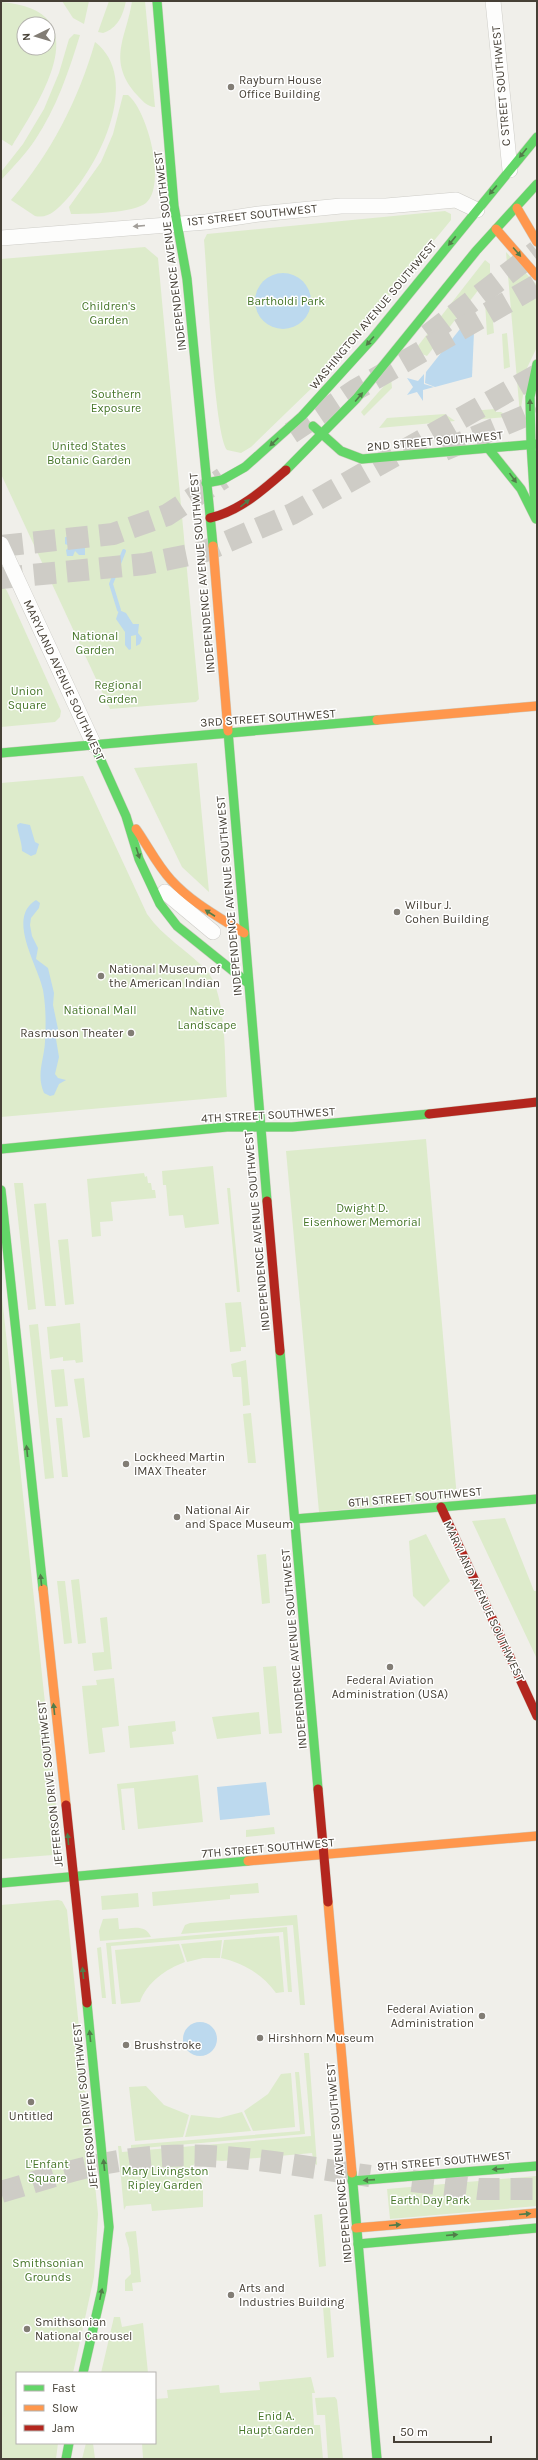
<svg xmlns="http://www.w3.org/2000/svg" width="538" height="2460" viewBox="0 0 538 2460" font-family="Karla,sans-serif">
<style>
.green{fill:#ddebcb;fill-rule:evenodd}
.water{fill:#bcd9ee}
.lines{fill:none;stroke-linecap:round;stroke-linejoin:round}
.stream{stroke:#bcd9ee;stroke-width:4}
.highway-tunnel{stroke:#ceccc6;stroke-width:22;stroke-dasharray:22 11;stroke-linecap:butt}
.street-casing{stroke:#cecdc8;stroke-width:16}
.fast-casing{stroke:#cfccc1;stroke-width:10}
.slow-casing{stroke:#cfccc1;stroke-width:10}
.jam-casing{stroke:#cfccc1;stroke-width:10}
.street{stroke:#fdfdfc;stroke-width:15}
.fast{stroke:#63d668;stroke-width:9}
.slow{stroke:#ff974d;stroke-width:9}
.jam{stroke:#b3261e;stroke-width:9}
.oneway{fill:#527c4a}
.oneway2{fill:#a29e99}
.poi-dot{fill:#827d75;stroke:#fff;stroke-width:1.5}
.labels{text-anchor:middle;dominant-baseline:central;stroke-width:3;stroke-linejoin:round;paint-order:stroke}
.poi-label{font-size:12px;fill:#464036;stroke:#fff;text-anchor:start}
.street-label{font-size:12px;fill:#464036;stroke:#fff}
.park-label{font-size:12px;fill:#47772a;stroke:#fff}
</style>
<rect width="100%" height="100%" fill="#f0efea"/>
<g class="green">
<path d="M62,1H89L84,24L73,18Z"/>
<path d="M109,1H126C123,15 118,28 103,33L98,32Z"/>
<path d="M132,1H145L155,107C147,107 142,100 137,95C106,60 127,37 132,1Z"/>
<path d="M1,2C100,10 42,97 12,146L1,139ZM24,24H48V48H24Z"/>
<path d="M74,34L80,35C69,71 56,109 35,140C25,155 13,167 1,180V172L23,144L44,109L59,73L69,39Z"/>
<path d="M95,42C143,79 98,167 66,200C57,209 49,219 35,216L11,200C51,153 78,101 95,42Z"/>
<path d="M123,95H128C148,111 167,186 146,203C134,213 87,214 71,214L69,207L101,162L113,134Z"/>
<path d="M445,211L451,214V220L319,381L251,447L241,453L227,450C214,433 207,272 204,240L207,234Z"/>
<path d="M145,247L158,258L199,699L196,702L110,709L1,474V259Z"/>
<path d="M506,252L537,285V347L527,368L520,415Z"/>
<path d="M485,260L490,264V275L427,356L414,351Z"/>
<path d="M491,300L494,333L487,335L485,302Z"/>
<path d="M507,333L510,367L504,369L502,334Z"/>
<path d="M391,378L392,388L364,416L361,412Z"/>
<path d="M495,409L496,412H501L507,417L471,420L458,412Z"/>
<path d="M445,414L455,421L379,428L387,418Z"/>
<path d="M1,583L7,591L61,711L60,717L55,722L1,727Z"/>
<path d="M197,763L209,892L182,867L134,768Z"/>
<path d="M83,776L147,914C163,937 187,950 206,970C228,993 224,1065 227,1097L1,1117V783Z"/>
<path d="M426,1139L457,1498L319,1512L286,1151Z"/>
<path d="M213,1166L219,1224L185,1228L183,1215L169,1216L166,1185H163L162,1171Z"/>
<path d="M144,1173L145,1177L147,1176L148,1183H151L152,1190H155L156,1198L111,1202L113,1221L100,1222L101,1236L92,1237L87,1179Z"/>
<path d="M14,1183H23L36,1309L28,1310Z"/>
<path d="M227,1188H230L240,1292H237Z"/>
<path d="M46,1203L56,1306H45L34,1204Z"/>
<path d="M68,1239L74,1304L65,1305L58,1240Z"/>
<path d="M1,1287L60,1845L57,1853L53,1855L1,1859Z"/>
<path d="M241,1302L246,1347H241V1351L230,1352L225,1303Z"/>
<path d="M80,1323L83,1362L76,1363L75,1360L63,1361V1357L50,1359L47,1327Z"/>
<path d="M38,1324L54,1478L45,1479L29,1325Z"/>
<path d="M246,1360L250,1405L243,1406L241,1377H233L231,1364Z"/>
<path d="M64,1369L68,1406L55,1407L51,1370Z"/>
<path d="M84,1378L90,1437L83,1438L74,1379Z"/>
<path d="M251,1413L256,1463H248L243,1414Z"/>
<path d="M56,1418H62L68,1477H62Z"/>
<path d="M505,1518L534,1591H537V1659L472,1521Z"/>
<path d="M426,1534L450,1581L424,1607L413,1596L409,1541Z"/>
<path d="M266,1554L270,1603L262,1604L257,1555Z"/>
<path d="M79,1579L86,1643L78,1644L71,1580Z"/>
<path d="M57,1581H65L72,1643L64,1644Z"/>
<path d="M107,1617L112,1669L94,1671L92,1653L104,1652L100,1618Z"/>
<path d="M276,1666L282,1733L269,1734L263,1667Z"/>
<path d="M114,1678L119,1726L102,1728L105,1752L89,1754L82,1686L97,1685L96,1680Z"/>
<path d="M259,1712L261,1734L217,1739L212,1717Z"/>
<path d="M175,1721L176,1731L172,1732L174,1744L130,1748L128,1726Z"/>
<path d="M198,1775L203,1822L138,1829L134,1788L121,1789L125,1830H122L117,1784Z"/>
<path d="M274,1827L275,1834L246,1837V1830Z"/>
<path d="M258,1883L259,1893L230,1895V1899L153,1906L152,1892Z"/>
<path d="M138,1893L139,1907L102,1910L101,1896Z"/>
<path d="M58,1900L62,1901L67,1910L98,2214L94,2277L73,2373H17V2443H58L56,2459H1V1905Z"/>
<path d="M297,1915L305,2005H300L293,1925L181,1934L185,1925L190,1923Z"/>
<path d="M118,1918L119,1929C131,1929 145,1923 151,1937L100,1941L99,1931L103,1919Z"/>
<path d="M287,1927L292,1992H288L283,1932L111,1946L116,2004H112L106,1943Z"/>
<path d="M279,1936L284,1992L276,1993C263,1975 244,1963 221,1958L224,1940Z"/>
<path d="M222,1940L220,1958H203L187,1962L181,1944Z"/>
<path d="M179,1944L185,1962C166,1969 147,1982 140,2002L121,2004L115,1950Z"/>
<path d="M101,1947L106,1998H102L97,1948Z"/>
<path d="M304,2053H309L317,2165L314,2163L312,2153L222,2161L198,2159L192,2167L203,2182V2207L152,2211L151,2204L126,2206L124,2210L118,2146H121L122,2152L311,2136Z"/>
<path d="M295,2072H299L305,2134L131,2149V2145L300,2131Z"/>
<path d="M291,2073L295,2127L253,2131L244,2111L268,2094L281,2074Z"/>
<path d="M146,2086L164,2105L189,2115L183,2137L135,2141L129,2087Z"/>
<path d="M242,2112L251,2131L185,2137L191,2115L219,2118Z"/>
<path d="M537,2176V2206L390,2219L387,2189Z"/>
<path d="M322,2214L326,2266L319,2267L314,2215Z"/>
<path d="M136,2231L141,2282L132,2283L133,2291H125V2280L131,2274L129,2248L125,2234L126,2232Z"/>
<path d="M323,2307H330L334,2357L327,2358Z"/>
<path d="M114,2317H120L122,2327L143,2323L148,2373H101Z"/>
<path d="M311,2377L315,2393H312L314,2425H320L323,2459H138L143,2458L142,2443H155V2399L168,2398L167,2390L219,2385L220,2393L260,2390L259,2382Z"/>
<path d="M335,2397L337,2400L343,2459H328L325,2415H317L315,2398Z"/>
<path d="M86,2443H93L95,2459H82Z"/>
</g>
<g class="water">
<circle cx="283" cy="301" r="28"/>
<path d="M475,310L472,377L435,387L425,383L426,372Z"/>
<path d="M424,374V384L434,387L423,390V401L417,392L407,395L413,387L407,378L418,381Z"/>
<path d="M77,536H84V542L80,546L85,548V555H79L75,551L73,556H67L66,550L70,546L65,544V537H71L75,541Z"/>
<path d="M119,610L126,613L133,624H139L138,633L142,638L140,644L136,646V635L131,636V649L129,650L125,645V632L116,619Z"/>
<path d="M20,823L30,825L35,842L39,844L36,854L31,856L22,851C22,842 18,834 17,825Z"/>
<path d="M36,900L40,903L39,908L31,918L30,925L32,936L38,948L36,959L48,968L54,993L53,1005L58,1029L56,1039L59,1057L55,1074L58,1078L66,1080L59,1084L54,1095L50,1096L44,1093C36,1075 44,1060 45,1042C46,1025 46,1007 43,990C38,965 6,918 36,900Z"/>
<path d="M266,1782L270,1815L220,1820L217,1787Z"/>
<circle cx="200" cy="2039" r="17"/>
</g>
<g class="lines">
<path class="stream" d="M119,610L111,584L124,551"/>
<g class="highway-tunnel">
<path d="M428,335L537,251"/>
<path d="M291,433L357,389L537,285"/>
<path d="M444,450L537,411"/>
<path d="M1,546L113,534L167,515L223,478"/>
<path d="M1,578L145,564L203,552L292,514L537,375"/>
<path d="M412,2181L479,2189H537"/>
<path d="M1,2192C42,2180 82,2166 125,2160C208,2147 288,2165 370,2176"/>
</g>
<defs>
<g id="street">
<path d="M493,1L510,170"/>
<path d="M1,238L206,222L259,214L341,206H386L456,200L477,210"/>
<path d="M1,544L94,745"/>
<path d="M165,892L213,932"/>
</g>
<g id="fast">
<path d="M157,1L174,206L187,279L213,546"/>
<path d="M313,426L341,451L362,459L537,444"/>
<path d="M531,444L535,507"/>
<path d="M531,444L530,397L537,364"/>
<path d="M488,448L521,489L536,519"/>
<path d="M286,470L356,399L476,251L537,184"/>
<path d="M206,483L222,480L245,467L302,416L372,339L537,137"/>
<path d="M228,731L267,1201"/>
<path d="M94,745L126,816L139,859L160,904L177,926L248,983"/>
<path d="M1,753L377,720"/>
<path d="M1,1149L227,1127H292L429,1114"/>
<path d="M1,1190L43,1589"/>
<path d="M280,1351L318,1789"/>
<path d="M295,1519L537,1499"/>
<path d="M1,1883L248,1861"/>
<path d="M352,2173L377,2459"/>
<path d="M352,2181L537,2166"/>
<path d="M358,2244L537,2228"/>
<path d="M83,2373L102,2290L109,2227L87,2003"/>
<path d="M66,2459L69,2443"/>
</g>
<g id="slow">
<path d="M517,208L537,242"/>
<path d="M496,229L537,276"/>
<path d="M213,546L228,731"/>
<path d="M377,720L537,706"/>
<path d="M136,829C148,846 157,865 171,880C192,903 219,917 244,933"/>
<path d="M43,1589L66,1805"/>
<path d="M248,1861L537,1836"/>
<path d="M328,1902L352,2173"/>
<path d="M356,2228L537,2213"/>
</g>
<g id="jam">
<path d="M210,518C240,511 263,490 286,470"/>
<path d="M429,1114L537,1102"/>
<path d="M267,1201L280,1351"/>
<path d="M441,1507L537,1716"/>
<path d="M318,1789L328,1902"/>
<path d="M66,1805L87,2003"/>
</g>
</defs>
<use href="#street" class="street-casing"/>
<use href="#fast" class="fast-casing"/>
<use href="#slow" class="slow-casing"/>
<use href="#jam" class="jam-casing"/>
<use href="#street" class="street"/>
<use href="#fast" class="fast"/>
<use href="#slow" class="slow"/>
<use href="#jam" class="jam"/>
</g>
<defs><path id="oneway-solid" d="M-6-.8H1V-3.2L6.5 0L1 3.2V.8H-6Z"/></defs>
<g class="oneway">
<use href="#oneway-solid" transform="translate(523 153) rotate(129)"/>
<use href="#oneway-solid" transform="translate(493 190) rotate(130)"/>
<use href="#oneway-solid" transform="translate(452 241) rotate(129)"/>
<use href="#oneway-solid" transform="translate(517 252) rotate(49)"/>
<use href="#oneway-solid" transform="translate(370 341) rotate(131)"/>
<use href="#oneway-solid" transform="translate(359 397) rotate(-50)"/>
<use href="#oneway-solid" transform="translate(530 405) rotate(-90)"/>
<use href="#oneway-solid" transform="translate(274 442) rotate(137)"/>
<use href="#oneway-solid" transform="translate(513 478) rotate(54)"/>
<use href="#oneway-solid" transform="translate(245 503) rotate(-39)"/>
<use href="#oneway-solid" transform="translate(138 853) rotate(72)"/>
<use href="#oneway-solid" transform="translate(210 913) rotate(-147)"/>
<use href="#oneway-solid" transform="translate(27 1451) rotate(-96)"/>
<use href="#oneway-solid" transform="translate(41 1580) rotate(-96)"/>
<use href="#oneway-solid" transform="translate(54 1709) rotate(-96)"/>
<use href="#oneway-solid" transform="translate(68 1839) rotate(-96)"/>
<use href="#oneway-solid" transform="translate(83 1973) rotate(-96)"/>
<use href="#oneway-solid" transform="translate(90 2036) rotate(-96)"/>
<use href="#oneway-solid" transform="translate(104 2165) rotate(-96)"/>
<use href="#oneway-solid" transform="translate(498 2169) rotate(175)"/>
<use href="#oneway-solid" transform="translate(369 2180) rotate(176)"/>
<use href="#oneway-solid" transform="translate(525 2214) rotate(-5)"/>
<use href="#oneway-solid" transform="translate(395 2225) rotate(-5)"/>
<use href="#oneway-solid" transform="translate(452 2235) rotate(-5)"/>
<use href="#oneway-solid" transform="translate(101 2294) rotate(-78)"/>
</g>
<use class="oneway2" href="#oneway-solid" transform="translate(139 226) rotate(175)"/>
<g class="poi-dot">
<circle cx="231" cy="87" r="4"/>
<circle cx="397" cy="912" r="4"/>
<circle cx="101" cy="976" r="4"/>
<circle cx="131" cy="1033" r="4"/>
<circle cx="126" cy="1464" r="4"/>
<circle cx="177" cy="1517" r="4"/>
<circle cx="390" cy="1667" r="4"/>
<circle cx="482" cy="2016" r="4"/>
<circle cx="260" cy="2038" r="4"/>
<circle cx="126" cy="2045" r="4"/>
<circle cx="31" cy="2102" r="4"/>
<circle cx="231" cy="2295" r="4"/>
<circle cx="27" cy="2329" r="4"/>
</g>
<g class="labels">
<g class="poi-label">
<text x="239" y="80">Rayburn House<tspan x="239" dy="14">Office Building</tspan></text>
<text x="405" y="905">Wilbur J.<tspan x="405" dy="14">Cohen Building</tspan></text>
<text x="109" y="969">National Museum of<tspan x="109" dy="14">the American Indian</tspan></text>
<text x="123" y="1033" text-anchor="end">Rasmuson Theater</text>
<text x="134" y="1457">Lockheed Martin<tspan x="134" dy="14">IMAX Theater</tspan></text>
<text x="185" y="1510">National Air<tspan x="185" dy="14">and Space Museum</tspan></text>
<text x="390" y="1680" text-anchor="middle">Federal Aviation<tspan x="390" dy="14">Administration (USA)</tspan></text>
<text x="474" y="2009" text-anchor="end">Federal Aviation<tspan x="474" dy="14">Administration</tspan></text>
<text x="268" y="2038">Hirshhorn Museum</text>
<text x="134" y="2045">Brushstroke</text>
<text x="31" y="2116" text-anchor="middle">Untitled</text>
<text x="239" y="2288">Arts and<tspan x="239" dy="14">Industries Building</tspan></text>
<text x="35" y="2322">Smithsonian<tspan x="35" dy="14">National Carousel</tspan></text>
</g>
<g class="street-label">
<text transform="translate(501 86) rotate(-95)">C STREET SOUTHWEST</text>
<text transform="translate(252 215) rotate(-6)">1ST STREET SOUTHWEST</text>
<text transform="translate(170 251) rotate(-97)">INDEPENDENCE AVENUE SOUTHWEST</text>
<text transform="translate(373 315) rotate(-50)">WASHINGTON AVENUE SOUTHWEST</text>
<text transform="translate(435 441) rotate(-5)">2ND STREET SOUTHWEST</text>
<text transform="translate(202 573) rotate(-95)">INDEPENDENCE AVENUE SOUTHWEST</text>
<text transform="translate(64 680) rotate(65)">MARYLAND AVENUE SOUTHWEST</text>
<text transform="translate(268 718) rotate(-4)">3RD STREET SOUTHWEST</text>
<text transform="translate(229 896) rotate(-95)">INDEPENDENCE AVENUE SOUTHWEST</text>
<text transform="translate(268 1115) rotate(-3)">4TH STREET SOUTHWEST</text>
<text transform="translate(257 1231) rotate(-95)">INDEPENDENCE AVENUE SOUTHWEST</text>
<text transform="translate(415 1497) rotate(-5)">6TH STREET SOUTHWEST</text>
<text transform="translate(484 1601) rotate(65)">MARYLAND AVENUE SOUTHWEST</text>
<text transform="translate(294 1649) rotate(-95)">INDEPENDENCE AVENUE SOUTHWEST</text>
<text transform="translate(50 1784) rotate(-96)">JEFFERSON DRIVE SOUTHWEST</text>
<text transform="translate(268 1848) rotate(-5)">7TH STREET SOUTHWEST</text>
<text transform="translate(85 2106) rotate(-96)">JEFFERSON DRIVE SOUTHWEST</text>
<text transform="translate(444 2161) rotate(-5)">9TH STREET SOUTHWEST</text>
<text transform="translate(339 2163) rotate(-95)">INDEPENDENCE AVENUE SOUTHWEST</text>
</g>
<g class="park-label">
<text x="286" y="301">Bartholdi Park</text>
<text x="109" y="306">Children's<tspan x="109" dy="14">Garden</tspan></text>
<text x="116" y="394">Southern<tspan x="116" dy="14">Exposure</tspan></text>
<text x="89" y="446">United States<tspan x="89" dy="14">Botanic Garden</tspan></text>
<text x="95" y="636">National<tspan x="95" dy="14">Garden</tspan></text>
<text x="118" y="685">Regional<tspan x="118" dy="14">Garden</tspan></text>
<text x="27" y="691">Union<tspan x="27" dy="14">Square</tspan></text>
<text x="100" y="1010">National Mall</text>
<text x="207" y="1011">Native<tspan x="207" dy="14">Landscape</tspan></text>
<text x="362" y="1208">Dwight D.<tspan x="362" dy="14">Eisenhower Memorial</tspan></text>
<text x="47" y="2164">L'Enfant<tspan x="47" dy="14">Square</tspan></text>
<text x="165" y="2171">Mary Livingston<tspan x="165" dy="14">Ripley Garden</tspan></text>
<text x="430" y="2200">Earth Day Park</text>
<text x="48" y="2263">Smithsonian<tspan x="48" dy="14">Grounds</tspan></text>
<text x="276" y="2416">Enid A.<tspan x="276" dy="14">Haupt Garden</tspan></text>
</g>
</g>
<rect width="538" height="2460" fill="none" stroke="#464036" stroke-width="4"/>
<rect x="16" y="2372" width="140" height="72" fill="#ffffff" stroke="#b5b3af"/>
<rect x="24" y="2385" width="20" height="6" fill="#63d668" stroke="#b5b3af"/>
<text x="52" y="2392" font-size="12" fill="#464036">Fast</text>
<rect x="24" y="2405" width="20" height="6" fill="#ff974d" stroke="#b5b3af"/>
<text x="52" y="2412" font-size="12" fill="#464036">Slow</text>
<rect x="24" y="2425" width="20" height="6" fill="#b3261e" stroke="#b5b3af"/>
<text x="52" y="2432" font-size="12" fill="#464036">Jam</text>
<g transform="translate(36 36) rotate(265)"><circle r="19" fill="#ffffff" stroke="#b5b3af"/>
<path d="M0-3L7 15L0 10L-7 15Z" fill="#827d75"/>
<text y="-6" font-size="11" font-weight="bold" text-anchor="middle" fill="#464036">N</text>
</g>
<path d="M394 2436v6h97v-6" fill="none" stroke="#464036" stroke-width="2"/>
<text x="400" y="2436" font-size="12" fill="#464036" stroke="#ffffff" stroke-width="3" paint-order="stroke">50 m</text>
</svg>
